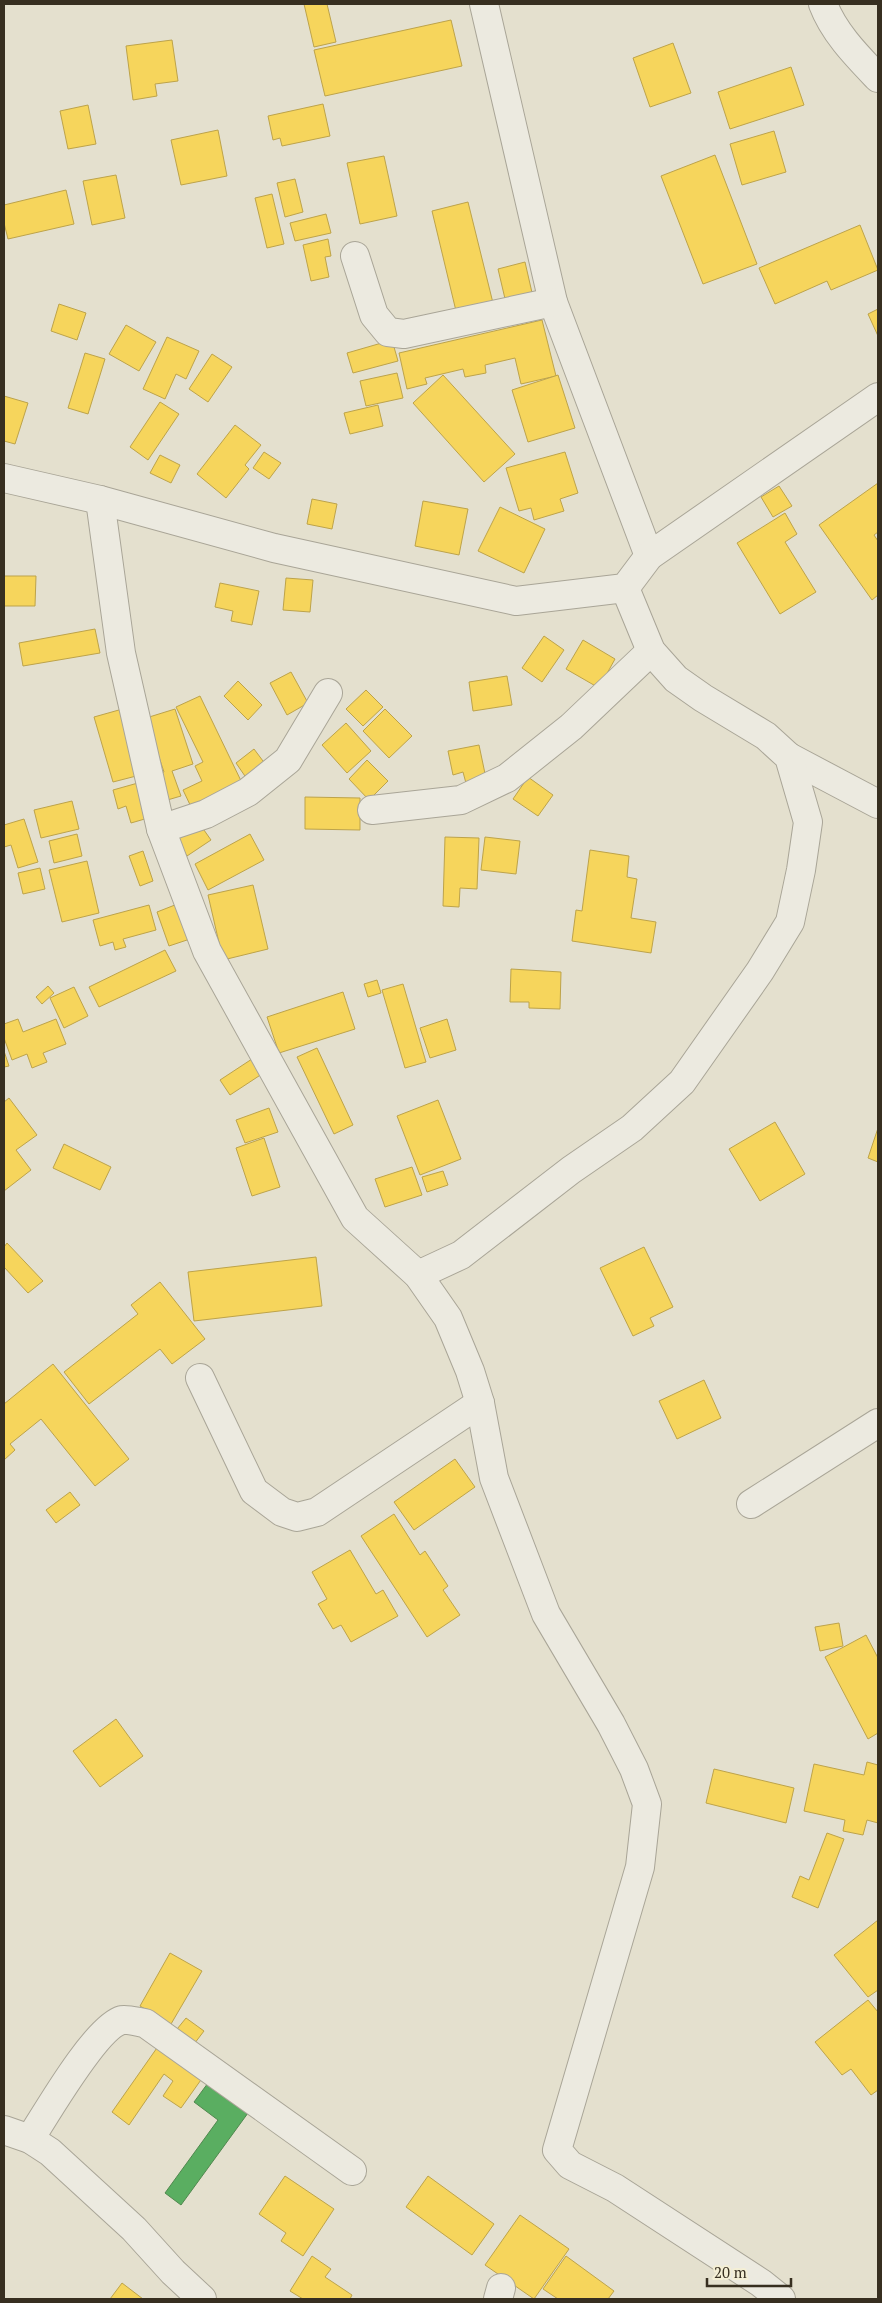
<svg xmlns="http://www.w3.org/2000/svg" width="882" height="2303" viewBox="0 0 882 2303" font-family="'PT Serif',serif">
<style>
.homes{fill:#f6d55c;stroke:#bda34a}
.public{fill:#5aae61;stroke:#50884e}
.lines{fill:none;stroke-linecap:round;stroke-linejoin:round}
.minor-casing{stroke:#a9a597;stroke-width:30}
.minor{stroke:#eceae0;stroke-width:28}
</style>
<rect width="100%" height="100%" fill="#e4e0ce"/>
<g class="homes">
<path d="M304,4H327L336,42L314,47Z"/>
<path d="M451,20L462,66L325,96L314,50Z"/>
<path d="M172,40L178,81L155,84L157,96L133,100L126,46Z"/>
<path d="M673,43L691,93L650,107L633,58Z"/>
<path d="M791,67L804,105L730,129L718,92Z"/>
<path d="M323,104L330,136L282,146L280,138L273,140L268,116Z"/>
<path d="M88,105L96,144L68,149L60,111Z"/>
<path d="M218,130L227,176L181,185L171,140Z"/>
<path d="M774,131L786,172L742,185L730,144Z"/>
<path d="M715,155L757,264L703,284L661,176Z"/>
<path d="M384,156L397,216L360,224L347,163Z"/>
<path d="M116,175L125,218L92,225L83,181Z"/>
<path d="M295,179L303,212L285,217L277,183Z"/>
<path d="M66,190L74,224L8,239L4,223V205Z"/>
<path d="M272,194L284,244L267,248L255,198Z"/>
<path d="M468,202L493,303L456,311L432,211Z"/>
<path d="M326,214L331,233L295,241L290,223Z"/>
<path d="M860,225L878,270L831,290L827,281L775,304L759,268Z"/>
<path d="M328,239L331,256L325,257L329,277L311,281L303,245Z"/>
<path d="M525,262L533,297L506,303L498,269Z"/>
<path d="M59,304L86,313L77,340L51,331Z"/>
<path d="M878,309V336L868,314Z"/>
<path d="M542,320L556,376L521,384L515,358L485,365L486,373L465,377L463,369L425,378L427,384L407,389L399,353Z"/>
<path d="M126,325L156,342L139,371L109,354Z"/>
<path d="M167,337L199,351L186,379L176,374L165,399L143,389Z"/>
<path d="M392,340L398,361L353,373L347,353Z"/>
<path d="M85,353L105,359L88,414L68,408Z"/>
<path d="M212,354L232,367L208,402L189,389Z"/>
<path d="M397,373L403,398L366,406L360,381Z"/>
<path d="M443,375L515,454L484,482L413,403Z"/>
<path d="M558,375L575,428L528,442L512,390Z"/>
<path d="M4,396L28,403L15,444L4,441Z"/>
<path d="M160,402L179,414L148,460L130,447Z"/>
<path d="M378,405L383,426L350,434L344,413Z"/>
<path d="M235,425L261,445L245,465L249,469L226,498L197,474Z"/>
<path d="M264,452L281,463L269,479L253,468Z"/>
<path d="M565,452L578,493L560,499L564,511L534,520L531,508L519,511L506,468Z"/>
<path d="M160,455L180,465L171,483L150,473Z"/>
<path d="M878,483V532L874,535L878,541V595L872,600L819,525Z"/>
<path d="M779,486L792,506L773,517L761,497Z"/>
<path d="M312,499L337,504L332,529L307,524Z"/>
<path d="M423,501L468,509L459,555L415,546Z"/>
<path d="M500,507L545,529L524,573L478,551Z"/>
<path d="M785,513L797,534L785,542L816,592L780,614L737,543Z"/>
<path d="M4,576H36L35,606H4Z"/>
<path d="M286,578L313,580L310,612L283,610Z"/>
<path d="M220,583L259,591L252,625L231,621L233,611L215,607Z"/>
<path d="M95,629L100,653L23,666L19,643Z"/>
<path d="M544,636L564,650L542,682L522,668Z"/>
<path d="M583,640L615,659L599,688L566,669Z"/>
<path d="M291,672L308,703L287,715L270,683Z"/>
<path d="M507,676L512,705L473,711L469,682Z"/>
<path d="M238,681L262,705L248,720L224,696Z"/>
<path d="M366,690L383,707L363,726L346,709Z"/>
<path d="M200,696L244,787L193,811L183,790L202,781L195,766L203,762L176,707Z"/>
<path d="M126,708L144,774L113,782L94,717Z"/>
<path d="M175,709L193,764L172,771L181,796L164,801L155,776L164,772L146,718Z"/>
<path d="M385,709L412,736L389,758L363,731Z"/>
<path d="M346,723L371,751L347,773L322,745Z"/>
<path d="M479,745L487,783L467,787L463,772L453,775L448,751Z"/>
<path d="M254,749L266,765L247,779L236,763Z"/>
<path d="M367,760L388,781L369,800L349,779Z"/>
<path d="M528,777L553,795L538,816L513,799Z"/>
<path d="M145,781L155,816L131,823L126,806L118,809L113,790Z"/>
<path d="M305,797L360,798V830L305,829Z"/>
<path d="M72,801L79,829L41,838L34,810Z"/>
<path d="M24,819L38,862L18,868L11,845L4,847V825Z"/>
<path d="M199,823L211,840L187,856L176,839Z"/>
<path d="M77,834L82,856L54,863L49,841Z"/>
<path d="M250,834L264,860L208,890L195,864Z"/>
<path d="M445,837L479,838L477,889L460,888L459,907L443,906Z"/>
<path d="M485,837L520,841L516,874L481,870Z"/>
<path d="M590,850L629,856L627,877L637,879L631,918L656,922L651,953L572,941L576,910L582,911Z"/>
<path d="M143,851L153,881L140,886L129,856Z"/>
<path d="M87,861L99,913L62,922L49,870Z"/>
<path d="M40,868L45,889L23,894L18,873Z"/>
<path d="M253,885L268,949L223,960L208,895Z"/>
<path d="M180,903L193,938L169,946L157,912Z"/>
<path d="M149,905L156,930L123,939L126,947L115,950L113,942L100,946L93,920Z"/>
<path d="M165,950L176,971L99,1007L89,987Z"/>
<path d="M511,969L561,972L560,1009L529,1008V1002H510Z"/>
<path d="M377,980L381,993L368,997L364,984Z"/>
<path d="M403,984L426,1062L405,1068L382,990Z"/>
<path d="M48,986L54,993L42,1004L36,997Z"/>
<path d="M74,987L88,1016L64,1028L50,998Z"/>
<path d="M343,992L355,1029L279,1053L267,1017Z"/>
<path d="M18,1019L23,1032L56,1019L66,1044L43,1053L47,1062L32,1068L27,1054L12,1060L4,1038V1024Z"/>
<path d="M447,1019L456,1050L430,1058L420,1028Z"/>
<path d="M317,1048L353,1125L334,1134L297,1057Z"/>
<path d="M4,1051L9,1066L4,1067Z"/>
<path d="M255,1057L265,1072L230,1095L220,1080Z"/>
<path d="M9,1098L37,1135L16,1150L31,1170L4,1191V1102Z"/>
<path d="M438,1100L461,1159L420,1175L397,1116Z"/>
<path d="M269,1108L278,1132L245,1143L236,1120Z"/>
<path d="M775,1122L805,1174L760,1201L729,1149Z"/>
<path d="M878,1128V1162L868,1158Z"/>
<path d="M264,1138L280,1187L252,1196L236,1148Z"/>
<path d="M64,1144L111,1167L100,1190L53,1168Z"/>
<path d="M412,1167L422,1195L385,1207L375,1179Z"/>
<path d="M443,1171L448,1185L427,1192L422,1177Z"/>
<path d="M7,1243L43,1281L28,1293L4,1267V1247Z"/>
<path d="M644,1247L673,1307L650,1318L654,1326L633,1336L600,1268Z"/>
<path d="M316,1257L322,1306L194,1321L188,1272Z"/>
<path d="M160,1282L205,1339L172,1364L160,1349L89,1404L64,1372L138,1314L131,1305Z"/>
<path d="M53,1364L129,1459L95,1486L41,1419L10,1444L15,1450L4,1460V1404Z"/>
<path d="M704,1380L721,1418L677,1439L659,1401Z"/>
<path d="M455,1459L475,1487L414,1530L394,1502Z"/>
<path d="M70,1492L80,1505L56,1523L46,1510Z"/>
<path d="M394,1514L420,1555L425,1551L448,1586L443,1590L460,1615L427,1637L361,1536Z"/>
<path d="M350,1550L376,1594L383,1590L398,1616L351,1642L341,1625L333,1629L318,1604L327,1599L312,1572Z"/>
<path d="M839,1623L843,1646L820,1651L815,1627Z"/>
<path d="M866,1635L878,1658V1733L868,1739L825,1657Z"/>
<path d="M116,1719L143,1756L100,1787L73,1751Z"/>
<path d="M867,1762L878,1765V1823L867,1820L863,1835L843,1831L845,1820L804,1811L814,1764L864,1775Z"/>
<path d="M714,1769L794,1788L786,1823L706,1803Z"/>
<path d="M827,1833L844,1839L818,1908L792,1897L800,1876L809,1880Z"/>
<path d="M878,1920V1990L868,1997L834,1955Z"/>
<path d="M170,1953L202,1971L171,2024L140,2006Z"/>
<path d="M868,2000L878,2012V2090L871,2095L851,2069L842,2075L815,2042Z"/>
<path d="M186,2018L204,2031L191,2048L173,2034Z"/>
<path d="M159,2045L203,2077L181,2108L163,2096L173,2081L164,2074L129,2125L112,2112Z"/>
<path d="M285,2176L334,2209L303,2256L281,2241L286,2233L259,2214Z"/>
<path d="M428,2176L494,2224L472,2255L406,2207Z"/>
<path d="M520,2215L569,2249L534,2299L485,2265Z"/>
<path d="M312,2256L331,2269L325,2277L352,2295L350,2299H303L290,2291Z"/>
<path d="M566,2256L614,2291L608,2299H558L543,2289Z"/>
<path d="M122,2283L143,2299H110Z"/>
</g>
<path class="public" d="M208,2083L248,2113L181,2205L165,2193L218,2120L194,2102Z"/>
<g class="lines">
<defs>
<g id="minor">
<path d="M484,4L553,302L649,556"/>
<path d="M823,4C834,33 857,56 878,78"/>
<path d="M355,256L374,315L388,332L404,334L553,302"/>
<path d="M4,478L100,500L274,548L516,601L625,588L649,556L878,397"/>
<path d="M100,500L121,653L161,829L207,951L355,1218L418,1275L448,1318L470,1371L480,1403L494,1478L546,1614L611,1724L634,1769L647,1804L640,1867L557,2150L570,2165L615,2188L761,2283L781,2299"/>
<path d="M789,757L878,804"/>
<path d="M372,810L461,800L507,778L571,727L651,651"/>
<path d="M161,829L206,814L248,792L288,760L328,693"/>
<path d="M418,1275L461,1255L571,1170L632,1128L682,1082L760,971L790,922L801,870L808,822L789,757L766,736L703,698L676,679L651,651L625,588"/>
<path d="M200,1378L254,1491L282,1512L297,1517L317,1512L480,1403"/>
<path d="M751,1504L878,1423"/>
<path d="M4,2130L30,2139L50,2152L134,2229L173,2272L202,2299"/>
<path d="M30,2139C46,2114 96,2027 122,2020C128,2019 138,2022 145,2023L352,2171"/>
<path d="M498,2299L501,2288"/>
</g>
</defs>
<use href="#minor" class="minor-casing"/>
<use href="#minor" class="minor"/>
</g>
<rect width="882" height="2303" fill="none" stroke="#372f20" stroke-width="10"/>
<path d="M707 2278v8h84v-8" fill="none" stroke="#372f20" stroke-width="2.5"/>
<text x="714" y="2278" font-size="15" fill="#372f20" stroke="#f4efd5" stroke-width="4" paint-order="stroke">20 m</text>
</svg>
